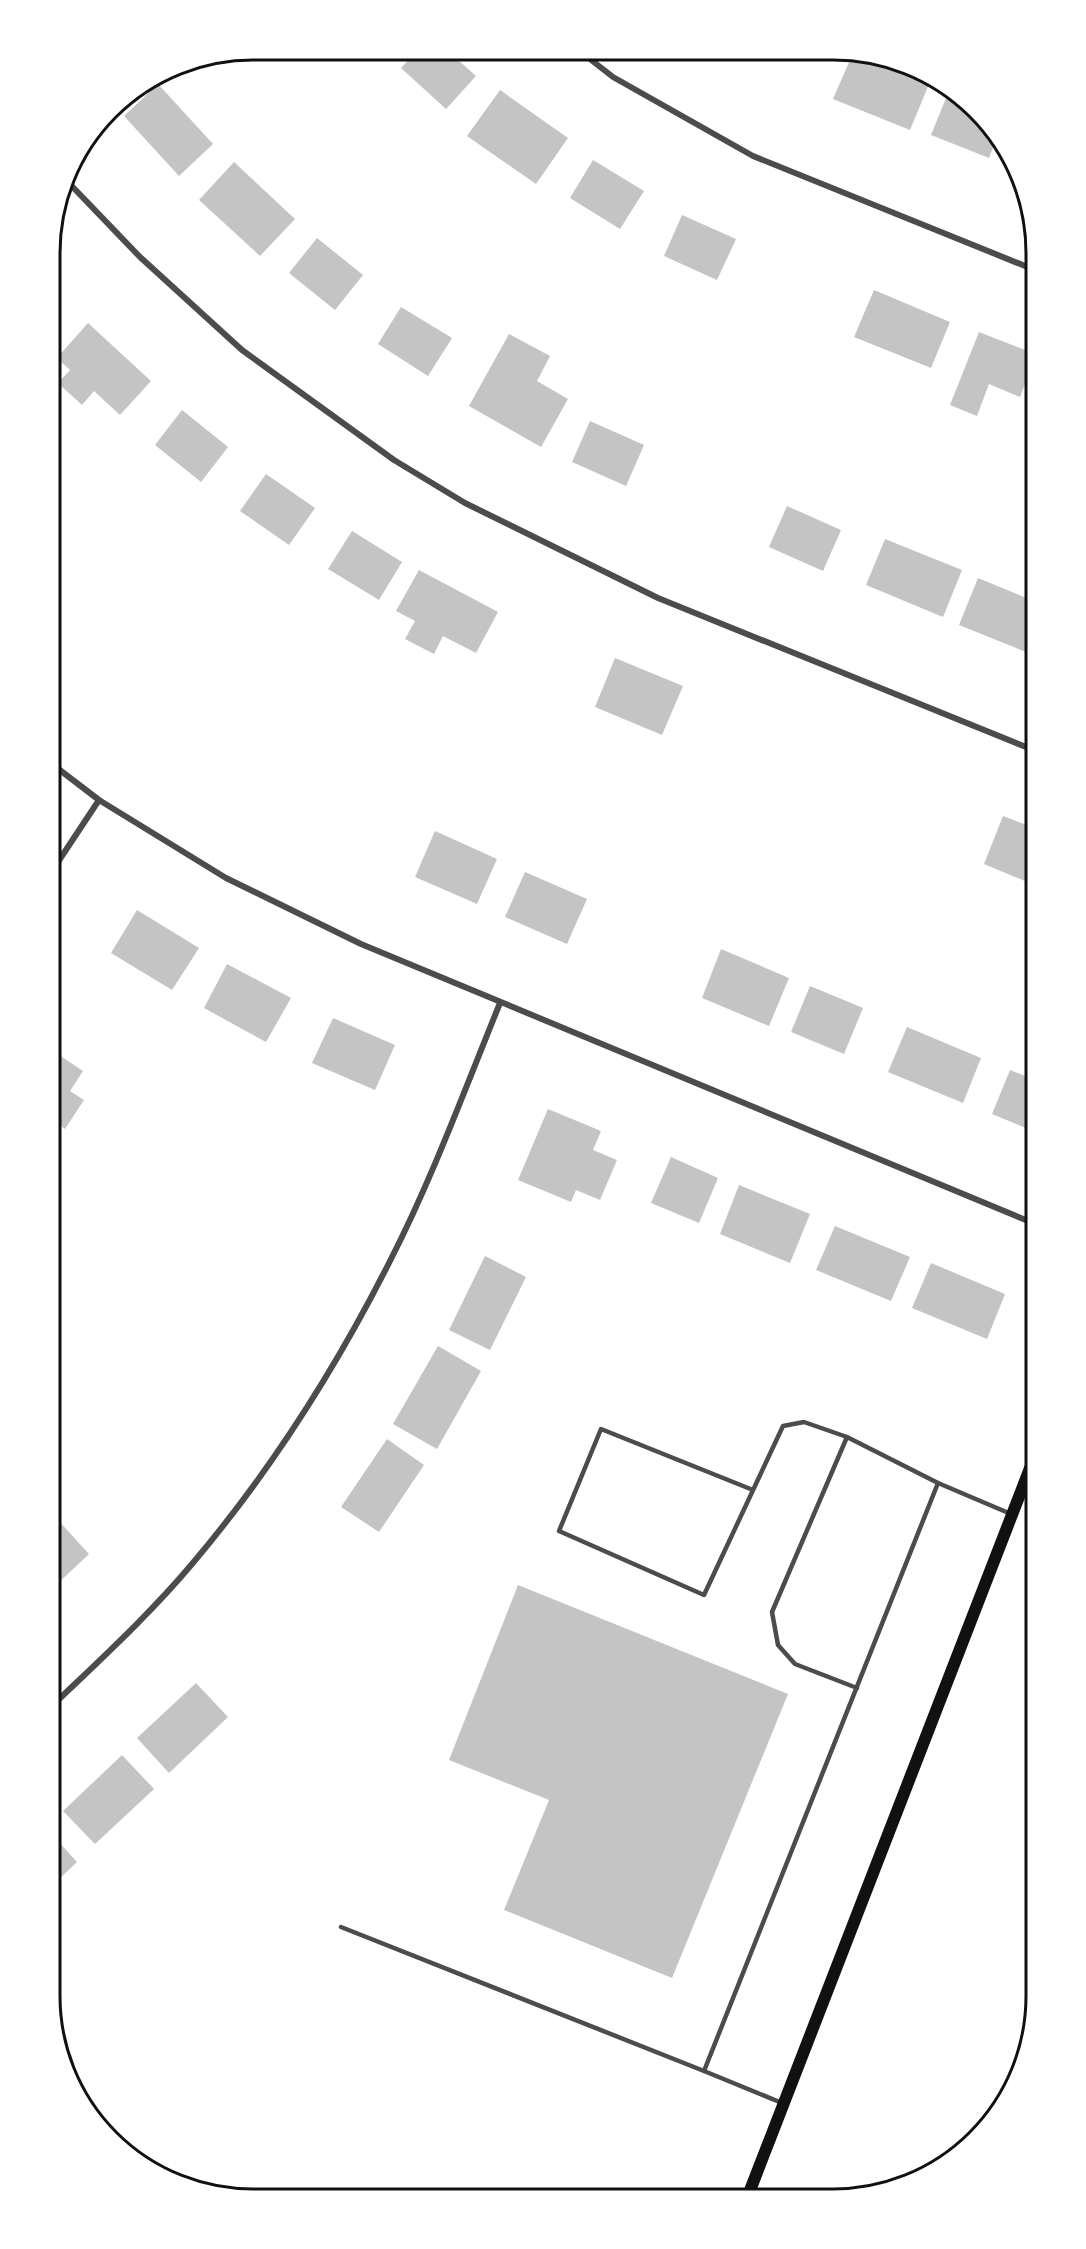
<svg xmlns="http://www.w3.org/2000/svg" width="1086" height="2249" viewBox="0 0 1086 2249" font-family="Poppins,sans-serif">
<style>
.building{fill:#c4c4c4}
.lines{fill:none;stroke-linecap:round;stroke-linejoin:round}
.service{stroke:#4c4c4c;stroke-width:4.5}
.minor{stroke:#4c4c4c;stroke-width:6}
.secondary{stroke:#111;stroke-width:12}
.rim{fill:none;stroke:#111;stroke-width:3}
</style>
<rect width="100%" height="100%" fill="#fff"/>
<g class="building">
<path d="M417,51H448L476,76L446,109L401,68Z"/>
<path d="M853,53L929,84L910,130L833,99Z"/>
<path d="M158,84L213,144L179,176L124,116Z"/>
<path d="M500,90L568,138L536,184L467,136Z"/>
<path d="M948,93L968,101L997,137L989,158L931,135Z"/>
<path d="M593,160L644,191L620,229L570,198Z"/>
<path d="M234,162L295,219L260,256L199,200Z"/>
<path d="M682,215L736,239L717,280L664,256Z"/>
<path d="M317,238L363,275L335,310L289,273Z"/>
<path d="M874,290L950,322L931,368L854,337Z"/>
<path d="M401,307L452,338L428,376L378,344Z"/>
<path d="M88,323L151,381L120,415L94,391L82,405L58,383L70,370L57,358Z"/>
<path d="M979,332L1030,352V371L1020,397L989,384L977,416L950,405Z"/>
<path d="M509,334L550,356L537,381L568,399L541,447L469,406Z"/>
<path d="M182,410L228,447L201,482L155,445Z"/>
<path d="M590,421L644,445L626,486L572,462Z"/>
<path d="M266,474L315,508L289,545L240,511Z"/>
<path d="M787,506L841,530L823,571L769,547Z"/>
<path d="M352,531L402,562L379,600L328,569Z"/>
<path d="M885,539L962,570L943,617L866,585Z"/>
<path d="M419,570L498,612L476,653L443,636L434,654L405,639L415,621L396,611Z"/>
<path d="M978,578L1031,600V654L959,625Z"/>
<path d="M615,658L683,686L662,735L595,707Z"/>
<path d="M1003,816L1032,827V884L984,864Z"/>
<path d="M435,831L497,859L477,904L415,877Z"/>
<path d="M525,872L587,899L567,944L505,917Z"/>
<path d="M137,910L199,948L172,990L111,953Z"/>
<path d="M721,949L789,978L769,1026L702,998Z"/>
<path d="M227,964L291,998L266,1042L204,1008Z"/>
<path d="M810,986L863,1008L844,1054L791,1032Z"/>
<path d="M333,1018L395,1045L375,1090L312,1063Z"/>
<path d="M907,1027L981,1058L963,1103L888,1072Z"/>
<path d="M53,1051L83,1071L70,1091L84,1100L65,1129L53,1120Z"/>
<path d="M1010,1070L1033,1079V1131L992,1114Z"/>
<path d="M548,1109L601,1131L593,1150L617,1160L600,1200L576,1190L571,1202L518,1180Z"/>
<path d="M671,1157L718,1178L699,1223L651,1203Z"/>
<path d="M739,1185L810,1214L790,1263L720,1234Z"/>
<path d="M835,1226L910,1257L891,1301L816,1270Z"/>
<path d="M485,1256L526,1277L490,1350L449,1330Z"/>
<path d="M931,1263L1005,1294L987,1339L912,1308Z"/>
<path d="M438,1346L481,1371L437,1449L393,1424Z"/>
<path d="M387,1439L424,1465L379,1532L341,1507Z"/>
<path d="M58,1520L89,1554L55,1586V1523Z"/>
<path d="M518,1585L788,1694L672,1978L504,1910L549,1800L449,1760Z"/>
<path d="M196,1683L228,1717L169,1773L137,1738Z"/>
<path d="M122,1755L154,1789L95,1844L63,1811Z"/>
<path d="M56,1839L77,1862L56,1882Z"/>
</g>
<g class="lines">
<g class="service">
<path d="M847,1437L772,1612L778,1645L795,1664L857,1688"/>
<path d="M753,1490L601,1429L559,1531L704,1595L783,1426L804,1422L847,1437L938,1483L1011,1514"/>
<path d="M341,1927L704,2071L782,2103"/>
<path d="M704,2071L938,1483"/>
</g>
<g class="minor">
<path d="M581,52L613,77L753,156L1030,268"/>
<path d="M66,180L140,257L242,350L394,460L465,503L658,598L1031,749"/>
<path d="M52,764L99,800L226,878L361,944L1033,1223"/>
<path d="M52,871L99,800"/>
<path d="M55,1703C102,1658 150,1614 192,1564C269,1473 336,1368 390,1261C432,1179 465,1089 500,1003"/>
</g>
<path class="secondary" d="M749,2193L1034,1458"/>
</g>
<path d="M0 0H1086V2249H0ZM253 60H833A193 193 0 0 1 1026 253V1996A193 193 0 0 1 833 2189H253A193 193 0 0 1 60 1996V253A193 193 0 0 1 253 60Z" fill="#fff" fill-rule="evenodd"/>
<path class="rim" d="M253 60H833A193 193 0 0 1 1026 253V1996A193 193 0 0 1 833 2189H253A193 193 0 0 1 60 1996V253A193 193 0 0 1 253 60Z"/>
</svg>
